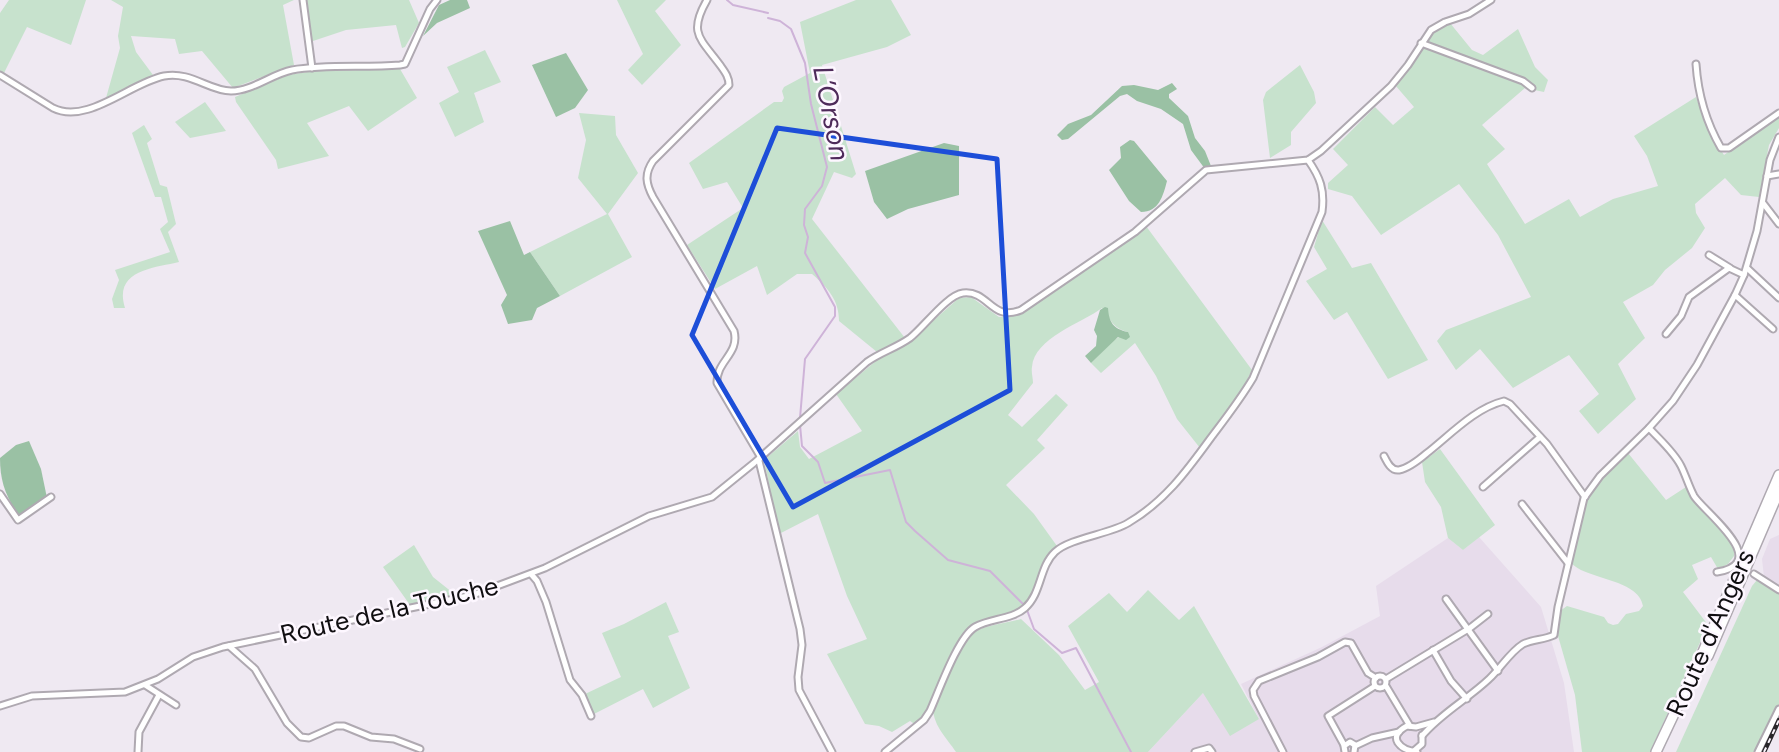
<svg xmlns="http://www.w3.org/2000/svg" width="1779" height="752" viewBox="0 0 1779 752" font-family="Figtree,sans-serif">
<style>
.built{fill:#e7dceb}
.green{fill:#c7e2cd}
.forest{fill:#9ac1a4}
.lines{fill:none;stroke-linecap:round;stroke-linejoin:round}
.stream{stroke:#ceb3d8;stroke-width:2}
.minor-casing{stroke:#afa9b1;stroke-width:9}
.highway-casing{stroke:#afa9b1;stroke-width:12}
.minor{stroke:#fff;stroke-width:5}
.highway{stroke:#fff;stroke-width:9}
.rail-casing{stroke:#29272a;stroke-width:4.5}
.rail{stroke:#fdf7ff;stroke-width:2;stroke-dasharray:5;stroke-linecap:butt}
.marked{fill:none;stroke:#1d4ed8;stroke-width:5;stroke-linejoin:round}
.labels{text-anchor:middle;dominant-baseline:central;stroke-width:5;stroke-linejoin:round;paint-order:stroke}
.street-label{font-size:26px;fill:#100e11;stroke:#fdf7ff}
.water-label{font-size:28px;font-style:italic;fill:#4e2b5a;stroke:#fdf7ff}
</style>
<rect width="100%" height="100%" fill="#efe9f2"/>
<g class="built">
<path d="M1779,535V588L1764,577L1762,559L1770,539Z"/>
<path d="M1479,537L1541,607L1564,683L1574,752H1148L1203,693L1259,719L1241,684L1322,647L1380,616L1376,586L1448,538L1463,550Z"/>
</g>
<g class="green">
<path d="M9,0H86L71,45L27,27L4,73L0,71V13Z"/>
<path d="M111,0H294L283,5L294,65L233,88L202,51L179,54L175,39L131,36L136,52L153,75L106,98L120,48L118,36L123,7Z"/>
<path d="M305,0H409L419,23L405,47L402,48L396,25L346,30L310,42Z"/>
<path d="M617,0H666L655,11L681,45L642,85L628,70L643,54Z"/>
<path d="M856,0H891L911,35L887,47L822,65L856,174L852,178L834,172L812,219L905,338L877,352L839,321C839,300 828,288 812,274H797L767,295L757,266L715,289L687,245L743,208L727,182L703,189L689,163L774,102H782L784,98L782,91L784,87L810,73L800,22Z"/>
<path d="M1450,23L1472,50L1483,55L1518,29L1535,67L1548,80L1544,92L1525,88L1482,125L1505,149L1487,164L1525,224L1569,199L1580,217L1613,199L1658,186L1647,156L1634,136L1696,97L1708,130L1724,155L1775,118L1779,117V128L1769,145L1759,197L1741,195L1725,178L1695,204L1696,213L1705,228L1692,248L1665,270L1653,285L1623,302L1645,338L1618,364L1636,399L1598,434L1579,411L1599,394L1569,355L1513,388L1480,349L1456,370L1437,341L1446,330L1531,297L1498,235L1459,184L1381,235L1352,196L1328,189V183L1348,165L1333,149L1375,107L1393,125L1414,107L1395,85L1411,66L1434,30Z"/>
<path d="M485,50L501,82L474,93L484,122L455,137L439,103L459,92L447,67Z"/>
<path d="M1300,65L1314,92L1316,103L1291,132V145L1270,158L1263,100L1266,92Z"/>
<path d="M400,69L417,98L368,131L349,106L307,123L329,156L278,169L276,160L236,102L235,97L288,75L314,71Z"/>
<path d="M205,102L226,131L190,138L175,122Z"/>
<path d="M579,113L615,116L616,135L638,173L608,214L632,257L560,296L530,252L607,214L578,178L586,140Z"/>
<path d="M144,125L152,139L147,143L160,185L167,187L176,224L168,232L179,262C154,268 113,270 125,308H114L112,299L119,280L115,270L170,252L160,229L168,222L161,197H155L132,133Z"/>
<path d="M1322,220L1352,268L1371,263L1428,360L1388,379L1347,312L1334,320L1306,281L1327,269L1314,247Z"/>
<path d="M1146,226L1252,370L1241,392L1200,448L1177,419L1156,376L1135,343L1101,373L1091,363L1114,340L1128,332C1112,328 1111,319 1102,308C1082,323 1034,338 1032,367C1031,372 1033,378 1033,383L1008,415L1022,427L1056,394L1068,405L1037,440L1045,448L1006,485L1034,514L1057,546C1044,565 1040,593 1022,607C1006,619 981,615 967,630C943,658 941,699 916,725L910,721L892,732L879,726L865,724L827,654L867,639L847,596L818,514L779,534L764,460L798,431L800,447L809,459L862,431L836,394L882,356L911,340L959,298L971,297L999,317L1011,316L1034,304Z"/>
<path d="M1440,449L1495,525L1463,550L1448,538L1441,507L1425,482L1422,462Z"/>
<path d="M1628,453L1666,500L1686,487C1690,493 1693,501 1698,506C1711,519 1736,536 1734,556L1728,564L1718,569L1711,557L1692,565L1698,579L1683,592L1708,625L1650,752H1582L1575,695L1558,636L1560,611L1567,606L1604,617L1608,623L1613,625L1618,624L1626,614L1639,611L1643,606C1639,578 1581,579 1571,562C1576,542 1578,517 1588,498C1597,480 1614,467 1628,453Z"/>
<path d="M414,545L433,577L458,597L410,605L383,567Z"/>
<path d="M1757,580L1779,593V705L1755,752H1676L1752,586Z"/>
<path d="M1148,590L1179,620L1194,606L1259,719L1230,736L1203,693L1148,752H956C947,738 934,727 933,709C933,698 964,638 974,632C986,625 1007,623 1021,619L1059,655L1085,690L1099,682L1068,626L1109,593L1127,612Z"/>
<path d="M666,602L679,632L668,636L690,688L653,708L643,689L594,714L585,694L621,677L602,633L624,624Z"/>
</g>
<g class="forest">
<path d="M450,0H467L470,8L437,23L423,36L439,5Z"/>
<path d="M566,53L588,90L575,108L556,117L532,65Z"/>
<path d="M1172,83L1177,89L1169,94V98L1188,116L1195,138L1205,151L1211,166L1205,169L1191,150L1183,124L1161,109L1137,101L1127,94L1120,96L1068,139L1062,140L1057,135L1068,124L1091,115L1122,86L1134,85L1158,90Z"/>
<path d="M1130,140L1134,141L1167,181C1163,196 1159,212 1141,212L1129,201L1109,170L1121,158L1120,147Z"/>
<path d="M944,143L959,146V195L908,209L887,219L874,202L865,171Z"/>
<path d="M510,221L524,255L530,252L560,296L537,308L532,320L508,324L501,305L507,295L478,231Z"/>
<path d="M1105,307L1108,308C1109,322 1113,329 1128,332L1130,337L1126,340L1118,337L1091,363L1085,356L1096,346L1097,336L1094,330L1100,310Z"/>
<path d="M29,441L41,469L47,498L20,518C6,497 0,482 0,458L16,445Z"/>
</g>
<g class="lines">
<g class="stream">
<path d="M727,0L733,5L768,13"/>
<path d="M768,18L780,21L791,29L805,63L811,104L827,167L822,186L805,209L804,225L808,237L805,253L835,307V316L805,359L800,418"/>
<path d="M800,425L802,446L818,462L825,483L890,470L906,522L915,531L948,560L990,571L1024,605"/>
<path d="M1027,610L1034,629L1062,653L1076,648L1131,752"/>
</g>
<defs>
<g id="minor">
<path d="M303,0L312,68"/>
<path d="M707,0C688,33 700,38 720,65C725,72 729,77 729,85L653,161C644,174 646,184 653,197L734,331C740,354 716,361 717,383L760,456L759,461L800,629L802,645L798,677L799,690L832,752"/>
<path d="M1421,43L1523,81L1532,88"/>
<path d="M1696,64C1698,94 1706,122 1721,148H1729L1779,113"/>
<path d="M0,75L53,108C87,125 130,83 164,76C191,71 209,91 231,91C252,91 272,74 292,70C327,64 364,68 400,65L405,64L430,9L437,0"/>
<path d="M1767,176L1779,174"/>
<path d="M1763,203L1779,224"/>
<path d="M1709,255L1730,268"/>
<path d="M1747,268L1779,298"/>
<path d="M1735,295L1773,329"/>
<path d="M1666,334L1681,316L1689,297L1729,268L1744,275"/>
<path d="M1649,428C1660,440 1674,452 1681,466C1686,476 1689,487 1694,496C1703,511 1774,563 1717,572"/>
<path d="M1384,456C1387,462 1391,471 1399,470C1409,468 1420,459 1427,453C1450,435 1475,408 1504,401L1510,404L1547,444L1585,497"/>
<path d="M1483,487L1540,437"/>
<path d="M0,494L18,520L51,497"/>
<path d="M1522,504L1568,563"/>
<path d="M531,574L537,581L546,602L570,680L582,695L591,716"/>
<path d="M1754,574L1779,590"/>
<path d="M1446,599L1498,671"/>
<path d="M229,646L255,669L287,723L301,737L309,738L336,726H344L371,737L394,739L420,749"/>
<path d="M1433,650L1451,681L1467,699"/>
<circle cx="1380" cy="682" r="6"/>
<path d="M1386,679L1470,628L1488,614"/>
<path d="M145,685L176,705"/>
<path d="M1386,686L1410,726"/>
<path d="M0,706L32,696L125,692L158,679L193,657L223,647L473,595L545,568L649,516L712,497L754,463L867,362C881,352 896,348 910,338C924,327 947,295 963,293C989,290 991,322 1021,310L1135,232L1206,170L1308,160L1321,151L1391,86L1408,65L1431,30L1445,22L1469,14L1491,0"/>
<path d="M1422,736C1440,714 1468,699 1489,679C1500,669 1510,652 1523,644C1533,639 1544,640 1554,635L1558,607L1584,498L1600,476L1649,428L1673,401L1697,365L1735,295L1744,275L1757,231L1770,160L1779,137"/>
<path d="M1344,745L1328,716L1375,686"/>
<path d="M1355,746L1372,738L1399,732"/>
<path d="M1414,751L1422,744V735"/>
<path d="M138,752L139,732L159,695"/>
<path d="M885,752L924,720L930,711C939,691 958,637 975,627C991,618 1011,620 1025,608C1042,593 1039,567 1055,552C1070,538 1110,534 1128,523C1164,502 1186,472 1210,439C1225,419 1240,400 1253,378L1322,212C1325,190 1320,177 1308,160"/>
<path d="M1195,752L1209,748L1212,752"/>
<path d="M1283,752L1254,696L1253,690L1259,681L1318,657L1345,642L1351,643L1368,673L1376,678"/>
<path d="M1345,752L1344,746L1350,742L1355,745L1354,752"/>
<path d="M1417,752C1400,750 1386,737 1407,726L1416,727L1434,722"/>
<path d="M1758,752L1779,709"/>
</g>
<g id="highway">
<path d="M1708,656L1779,491"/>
<path d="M1656,752L1699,661L1779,475"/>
</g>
</defs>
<use href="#minor" class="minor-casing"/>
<use href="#highway" class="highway-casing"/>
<use href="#minor" class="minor"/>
<use href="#highway" class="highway"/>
<defs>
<path id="rail" d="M1764,752L1779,720"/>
</defs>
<use href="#rail" class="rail-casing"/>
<use href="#rail" class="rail"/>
</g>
<path class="marked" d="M777,128L997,159L1010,390L793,507L692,335Z"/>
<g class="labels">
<g class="street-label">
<text transform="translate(389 610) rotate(-13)">Route de la Touche</text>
<text transform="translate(1710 633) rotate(-66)">Route d'Angers</text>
</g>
<g class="water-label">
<text transform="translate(832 113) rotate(79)">L’Orson</text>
</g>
</g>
</svg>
